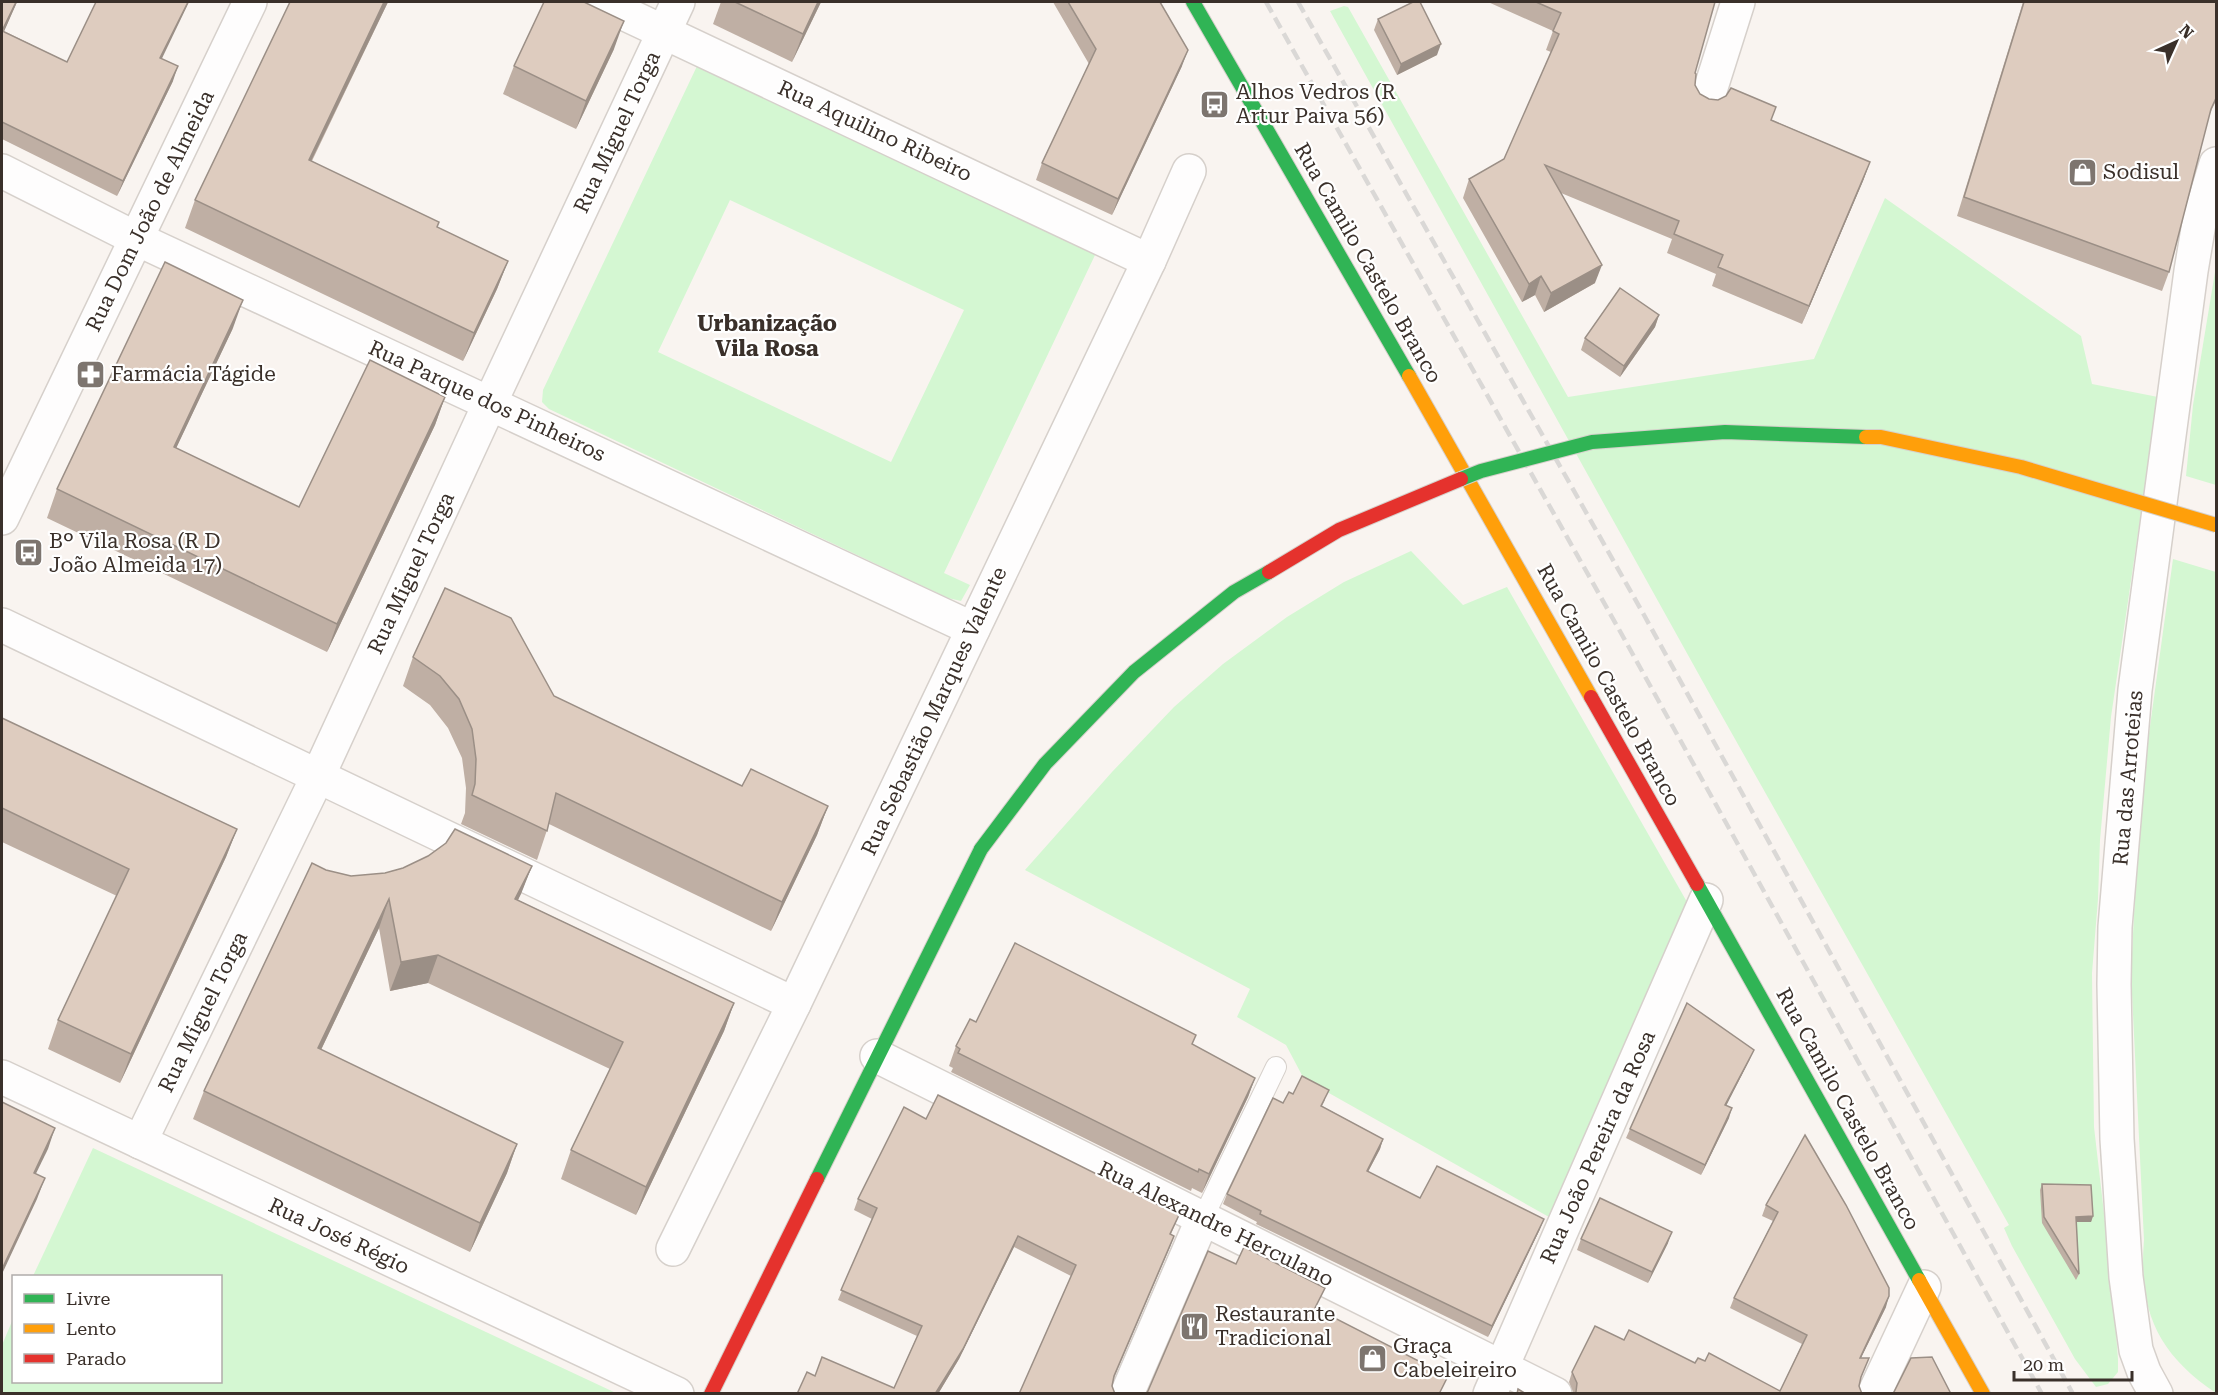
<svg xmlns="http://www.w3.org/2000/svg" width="2218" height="1395" viewBox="0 0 2218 1395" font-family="'Roboto Serif',serif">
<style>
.green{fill:#d4f7d2;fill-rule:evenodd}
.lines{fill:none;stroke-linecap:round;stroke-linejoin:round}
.lane-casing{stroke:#d6d0cb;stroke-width:22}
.street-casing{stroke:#d6d0cb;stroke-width:36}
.fast-casing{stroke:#d6d0cb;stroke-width:16}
.slow-casing{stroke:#d6d0cb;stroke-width:16}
.jam-casing{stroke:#d6d0cb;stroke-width:16}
.lane{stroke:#fefdfd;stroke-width:20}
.street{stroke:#fefdfd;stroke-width:33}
.fast{stroke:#30b455;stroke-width:14}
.slow{stroke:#ff9f0a;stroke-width:14}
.jam{stroke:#e5322d;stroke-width:14}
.rail{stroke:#dad8d6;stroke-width:4.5;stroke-dasharray:12 6;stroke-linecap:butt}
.fast-bridge-casing{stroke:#d6d0cb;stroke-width:16;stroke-linecap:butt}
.slow-bridge-casing{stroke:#d6d0cb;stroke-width:16;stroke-linecap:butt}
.jam-bridge-casing{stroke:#d6d0cb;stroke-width:16;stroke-linecap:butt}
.fast-bridge{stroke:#30b455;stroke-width:14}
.slow-bridge{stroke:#ff9f0a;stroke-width:14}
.jam-bridge{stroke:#e5322d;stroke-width:14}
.wall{fill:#bfafa4}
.shaded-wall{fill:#9b8f86}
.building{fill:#deccbf;stroke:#9b8f86;stroke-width:1.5}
.labels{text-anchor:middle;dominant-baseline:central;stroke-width:4.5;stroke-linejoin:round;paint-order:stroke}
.poi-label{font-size:21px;fill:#3a302a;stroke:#fff;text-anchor:start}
.street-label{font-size:21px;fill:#3a302a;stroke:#fff}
.neighbourhood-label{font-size:22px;font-weight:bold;fill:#3a302a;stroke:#fff}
</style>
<rect width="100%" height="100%" fill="#f9f4f0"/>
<g class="green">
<path d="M1344,6L1348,7L1568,397L1814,359L1885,198L2081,336L2092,384L2158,397L2111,717L2100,840L2098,899L2092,973L2094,1127L2112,1282L2118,1359V1372L2108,1384L2096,1387L2075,1359L2012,1246L2004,1228L2009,1225L1713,700L1330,11Z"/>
<path d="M698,64L1096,253L944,573L970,585L961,601L948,598L549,409L542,402L543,390ZM730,200L964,310L891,462L658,352Z"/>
<path d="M2216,266V485L2186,476L2193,405Z"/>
<path d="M1411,551L1463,605L1507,587L1691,909L1549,1217L1304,1079L1286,1045L1237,1017L1250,989L1025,870L1112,772L1174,707L1223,664L1287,617L1344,582Z"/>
<path d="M2173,559L2216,572V1393C2158,1354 2138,1311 2144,1240L2131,973L2140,799Z"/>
<path d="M93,1148L616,1393H2V1345L13,1319L14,1382H220V1276H33Z"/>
</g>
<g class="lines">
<defs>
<path id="lane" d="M1203,1218L1276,1067"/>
<g id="street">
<path d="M600,2L1149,261"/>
<path d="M1707,100L1738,2"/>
<path d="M2,171L137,239L973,629"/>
<path d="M2,518L250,2"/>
<path d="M2,625L794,1004"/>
<path d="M877,1056L1555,1394"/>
<path d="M2,1077L677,1394"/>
<path d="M140,1142L318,776L490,403L678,2"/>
<path d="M673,1249L794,1004L1149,261L1189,171"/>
<path d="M1127,1394L1203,1218"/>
<path d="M1490,1394L1706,900"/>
<path d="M1874,1394L1924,1287"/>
<path d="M2156,1394L2144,1372L2136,1350L2126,1277L2117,1139L2114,984L2115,927L2135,690L2191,271L2200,217L2216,164"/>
</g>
<g id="fast">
<path d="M1193,2L1409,376"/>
<path d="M1697,884L1919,1280"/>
<path d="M817,1179L981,849"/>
</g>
<g id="slow">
<path d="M1409,376L1591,697"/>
<path d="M1919,1280L1983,1394"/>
</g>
<g id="jam">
<path d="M1591,697L1697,884"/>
<path d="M711,1394L817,1179"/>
</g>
</defs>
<use href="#lane" class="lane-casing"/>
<use href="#street" class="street-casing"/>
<use href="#fast" class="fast-casing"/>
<use href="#slow" class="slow-casing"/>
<use href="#jam" class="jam-casing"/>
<use href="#lane" class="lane"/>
<use href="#street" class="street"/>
<use href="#fast" class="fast"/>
<use href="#slow" class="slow"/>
<use href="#jam" class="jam"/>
<g class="rail">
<path d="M1266,2L1621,633L2042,1394"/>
<path d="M1298,2L1644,615L2073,1394"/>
</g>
<defs>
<g id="fast-bridge">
<path d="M1461,479L1481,471L1592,442L1725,432L1866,437"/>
<path d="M981,849L1045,764L1134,672L1234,592L1269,572"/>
</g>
<path id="slow-bridge" d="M1866,437H1881L2021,467L2216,525"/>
<path id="jam-bridge" d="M1269,572L1339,530L1461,479"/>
</defs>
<use href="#fast-bridge" class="fast-bridge-casing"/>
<use href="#slow-bridge" class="slow-bridge-casing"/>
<use href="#jam-bridge" class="jam-bridge-casing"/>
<use href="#fast-bridge" class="fast-bridge"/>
<use href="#slow-bridge" class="slow-bridge"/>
<use href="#jam-bridge" class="jam-bridge"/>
</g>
<g class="wall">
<path d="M2,2H17L4,31L67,62L162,59L173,81L117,196L2,139Z"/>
<path d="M388,2L312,161L437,227L508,261L497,289L463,361L185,228L195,200Z"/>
<path d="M721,2H821L792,62L713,24Z"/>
<path d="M1053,2H1160L1182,66L1112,215L1036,180L1042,163L1089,64Z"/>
<path d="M1488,2H1715L1695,73V85L1700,94L1709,99L1772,120L1870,162L1863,181L1802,324L1712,286L1716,274L1667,253L1672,239L1561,193L1595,283L1544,312L1535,295L1522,302L1463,198L1469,179L1504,159L1551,52L1546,50L1553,31Z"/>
<path d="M2023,2H2217V99L2209,115L2169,272L2162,291L1957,216Z"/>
<path d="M1378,19L1437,55L1397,75L1374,30Z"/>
<path d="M614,49L576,129L503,94L514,66Z"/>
<path d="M1659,315L1655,327L1620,377L1581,350L1585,338Z"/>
<path d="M233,328L176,448L299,507L445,397L435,425L327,652L47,518L57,489Z"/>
<path d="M413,657L554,696L742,786L828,806L817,835L771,931L549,824L537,860L461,824L465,813L466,788L462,758L448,728L430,705L403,686Z"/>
<path d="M2,718L237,829L226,857L120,1083L48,1049L58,1020L117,896L2,842Z"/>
<path d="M532,866L518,900L734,1003L724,1031L636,1215L561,1179L571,1150L610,1069L428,983L390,991L379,928L321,1050L517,1144L507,1173L470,1252L193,1119L204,1091L326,870L351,876Z"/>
<path d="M976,1022L1193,1045L1255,1078L1248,1097L1202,1193L1192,1188L1191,1191L951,1072L953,1068L949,1066L956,1046Z"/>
<path d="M1750,1059L1726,1105L1729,1118L1701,1175L1626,1138L1630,1129Z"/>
<path d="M1293,1094L1325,1100L1322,1106L1383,1139L1380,1149L1368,1172L1420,1198L1540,1229L1488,1337L1256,1224L1257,1222L1223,1204L1227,1194L1283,1103Z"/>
<path d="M926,1119L1179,1215L1171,1234L1170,1247L1071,1276L1014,1247L959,1359L938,1394H797L815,1376L894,1388L917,1336L838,1300L872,1219L854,1210L858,1199Z"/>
<path d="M1805,1135L1886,1307L1861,1358H1869L1860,1380L1859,1386L1862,1394H1574L1569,1382L1572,1372L1624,1340L1695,1363L1705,1361L1780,1391L1802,1344L1730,1308L1734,1298L1773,1221L1762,1216L1766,1205Z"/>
<path d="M2042,1184L2093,1216L2091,1222H2076L2079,1274L2076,1280L2042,1223L2040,1190Z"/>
<path d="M1581,1239L1668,1243L1648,1283L1577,1250Z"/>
</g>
<g class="shaded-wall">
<path d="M16,2H17L2,36V33Z"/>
<path d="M188,2H189L155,73L160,58Z"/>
<path d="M384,2H388L298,188L309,160Z"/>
<path d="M818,2H821L792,62L803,34Z"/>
<path d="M624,21L614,49L576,129L586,101Z"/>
<path d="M1441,44L1437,55L1397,75L1401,64Z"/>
<path d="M1188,50L1182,66L1112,215L1118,199Z"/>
<path d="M178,66L173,81L117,196L123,181Z"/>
<path d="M1870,162L1863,181L1802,324L1809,306Z"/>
<path d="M508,261L497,289L463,361L474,333Z"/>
<path d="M1602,265L1595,283L1544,312L1551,293Z"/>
<path d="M1541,276L1535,295L1522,302L1529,284Z"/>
<path d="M243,300L233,328L163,476L174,447Z"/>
<path d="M1659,315L1655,327L1620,377L1624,366Z"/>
<path d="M445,397L435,425L327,652L337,624Z"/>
<path d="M828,806L817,835L771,931L782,902Z"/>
<path d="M237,829L226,857L120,1083L131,1054Z"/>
<path d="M532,866L521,894L504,927L515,899Z"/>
<path d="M389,899L379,928L308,1077L318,1048Z"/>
<path d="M438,955L428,983L390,991L401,962Z"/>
<path d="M734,1003L724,1031L636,1215L646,1187Z"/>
<path d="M1754,1050L1750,1059L1722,1114L1725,1105Z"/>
<path d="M1255,1078L1248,1097L1202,1193L1209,1174Z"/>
<path d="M1732,1108L1729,1118L1701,1175L1705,1165Z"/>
<path d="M55,1128L48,1149L26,1194L34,1173Z"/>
<path d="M1383,1139L1380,1149L1363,1181L1367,1171Z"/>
<path d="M517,1144L507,1173L470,1252L480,1223Z"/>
<path d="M45,1178L37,1199L2,1274V1269Z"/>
<path d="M2093,1216L2091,1222H2073L2076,1217Z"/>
<path d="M1544,1219L1540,1229L1488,1337L1492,1326Z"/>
<path d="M1672,1232L1668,1243L1648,1283L1652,1272Z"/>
<path d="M1018,1236L1014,1247L959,1359L938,1394H935Z"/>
<path d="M1174,1236L1170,1247L1110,1387L1114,1376Z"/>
<path d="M1889,1296L1886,1307L1856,1368L1860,1358Z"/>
</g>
<g class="building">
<path d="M2,2H16L2,31L67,62L96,2H188L160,58L178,66L123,181L2,122Z"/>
<path d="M290,2H384L309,160L439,222L437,227L508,261L474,333L195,200Z"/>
<path d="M544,2H584L624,21L586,101L514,66Z"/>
<path d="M735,2H818L803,34Z"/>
<path d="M1068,2H1160L1188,50L1118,199L1042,163L1096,49Z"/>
<path d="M1413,2H1420L1441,44L1401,64L1378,19Z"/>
<path d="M1536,2H1715L1695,73L1696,74L1695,85L1700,94L1709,99L1718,100L1726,96L1731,88L1776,107L1771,120L1870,162L1809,306L1718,267L1723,255L1674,234L1679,221L1545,165L1602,265L1551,293L1541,276L1529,284L1469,179L1504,159L1559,34L1553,31L1561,13Z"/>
<path d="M2024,2H2217V96L2211,109L2169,272L1964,197Z"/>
<path d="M165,262L243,300L174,447L299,507L370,360L445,397L337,624L57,489Z"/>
<path d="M1620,288L1659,315L1624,366L1585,338Z"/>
<path d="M445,588L511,618L554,696L742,786L751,769L828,806L782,902L556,793L547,831L472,795L475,784L476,759L472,729L459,699L440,676L413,657Z"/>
<path d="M2,718L237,829L131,1054L58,1020L129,869L2,808Z"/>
<path d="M455,829L532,866L515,899L734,1003L646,1187L571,1150L623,1042L438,955L401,962L389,899L318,1048L517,1144L480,1223L204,1091L312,863L326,870L351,876L385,873L403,868L428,856L446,843Z"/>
<path d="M1015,943L1196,1035L1192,1044L1255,1078L1209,1174L1199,1169L1198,1172L958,1053L960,1049L956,1046L970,1019L976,1022Z"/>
<path d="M1687,1003L1754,1050L1725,1105L1732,1108L1705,1165L1630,1129Z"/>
<path d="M1302,1076L1329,1090L1321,1106L1383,1139L1367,1171L1420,1198L1437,1166L1544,1219L1492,1326L1260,1214L1261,1211L1227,1194L1273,1098L1283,1103L1289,1092L1293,1094Z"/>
<path d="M938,1095L1179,1215L1170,1234L1174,1236L1114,1376L1112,1386L1115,1394H1019L1076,1265L1018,1236L963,1349L935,1394H797L807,1372L815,1376L822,1357L894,1388L922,1326L841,1290L877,1208L858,1199L904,1107L926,1119Z"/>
<path d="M2,1102L55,1128L34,1173L45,1178L2,1269Z"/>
<path d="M1805,1135L1846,1205L1889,1288V1296L1860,1358H1869L1861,1377L1859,1386L1862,1394H1574L1576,1392L1577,1383L1572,1372L1595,1326L1624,1340L1629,1330L1695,1363L1698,1358L1705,1361L1709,1353L1780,1391L1807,1335L1734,1298L1778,1212L1766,1205Z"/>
<path d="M2042,1184L2091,1185L2093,1216L2076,1217L2079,1274L2044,1217Z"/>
<path d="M1600,1198L1672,1232L1652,1272L1581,1239Z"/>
<path d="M1244,1247L1325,1288L1315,1308L1448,1376L1439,1394H1146L1148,1391L1208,1251L1236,1264Z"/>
<path d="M1932,1357L1950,1392L1949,1394H1893L1911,1358Z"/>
<path d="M1518,1389L1526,1394H1517Z"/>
</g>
<defs>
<symbol id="bus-square" viewBox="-11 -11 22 22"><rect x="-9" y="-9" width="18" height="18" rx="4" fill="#7d756f" stroke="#fff"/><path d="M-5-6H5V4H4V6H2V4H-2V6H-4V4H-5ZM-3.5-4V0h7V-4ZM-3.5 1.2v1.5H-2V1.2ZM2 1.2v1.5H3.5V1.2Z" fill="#fff"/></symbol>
<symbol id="shop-square" viewBox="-11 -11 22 22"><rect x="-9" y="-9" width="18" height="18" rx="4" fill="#7d756f" stroke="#fff"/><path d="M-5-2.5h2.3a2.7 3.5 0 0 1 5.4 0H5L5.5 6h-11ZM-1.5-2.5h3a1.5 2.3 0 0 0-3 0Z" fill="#fff"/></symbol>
<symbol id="pharmacy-square" viewBox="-11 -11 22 22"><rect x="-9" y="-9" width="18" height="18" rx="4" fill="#7d756f" stroke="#fff"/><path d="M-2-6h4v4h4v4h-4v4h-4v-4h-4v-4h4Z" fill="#fff"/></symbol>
<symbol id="restaurant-square" viewBox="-11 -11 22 22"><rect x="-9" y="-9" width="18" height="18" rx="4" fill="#7d756f" stroke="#fff"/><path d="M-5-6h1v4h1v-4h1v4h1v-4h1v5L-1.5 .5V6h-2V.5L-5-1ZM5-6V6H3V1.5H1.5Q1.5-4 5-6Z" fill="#fff"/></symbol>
</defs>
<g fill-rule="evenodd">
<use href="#bus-square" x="1198" y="88" width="33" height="33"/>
<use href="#shop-square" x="2066" y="156" width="33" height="33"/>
<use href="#pharmacy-square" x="74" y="358" width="33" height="33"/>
<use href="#bus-square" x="12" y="536" width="33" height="33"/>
<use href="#restaurant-square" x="1178" y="1310" width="33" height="33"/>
<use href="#shop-square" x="1356" y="1342" width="33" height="33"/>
</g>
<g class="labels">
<g class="poi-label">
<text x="1236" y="92">Alhos Vedros (R<tspan x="1236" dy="24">Artur Paiva 56)</tspan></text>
<text x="2103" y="172">Sodisul</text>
<text x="111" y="374">Farmácia Tágide</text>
<text x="49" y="541">Bº Vila Rosa (R D<tspan x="49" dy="24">João Almeida 17)</tspan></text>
<text x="1215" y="1314">Restaurante<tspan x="1215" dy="24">Tradicional</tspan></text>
<text x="1393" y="1346">Graça<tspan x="1393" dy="24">Cabeleireiro</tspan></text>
</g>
<g class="street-label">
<text transform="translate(875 131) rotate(25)">Rua Aquilino Ribeiro</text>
<text transform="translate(617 132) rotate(-65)">Rua Miguel Torga</text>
<text transform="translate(150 211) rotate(-64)">Rua Dom João de Almeida</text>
<text transform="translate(1368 263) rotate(60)">Rua Camilo Castelo Branco</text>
<text transform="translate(487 401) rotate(25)">Rua Parque dos Pinheiros</text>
<text transform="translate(411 573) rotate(-65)">Rua Miguel Torga</text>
<text transform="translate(1609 685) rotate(61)">Rua Camilo Castelo Branco</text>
<text transform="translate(934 711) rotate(-65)">Rua Sebastião Marques Valente</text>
<text transform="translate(2128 778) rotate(-85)">Rua das Arroteias</text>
<text transform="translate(203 1012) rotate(-64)">Rua Miguel Torga</text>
<text transform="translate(1848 1109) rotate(61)">Rua Camilo Castelo Branco</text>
<text transform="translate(1598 1147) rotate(-66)">Rua João Pereira da Rosa</text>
<text transform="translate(1216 1224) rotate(26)">Rua Alexandre Herculano</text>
<text transform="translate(339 1236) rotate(25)">Rua José Régio</text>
</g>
<g class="neighbourhood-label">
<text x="767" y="323">Urbanização<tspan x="767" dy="25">Vila Rosa</tspan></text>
</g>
</g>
<rect width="2218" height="1395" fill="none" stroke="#3a302a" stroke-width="6"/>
<rect x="12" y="1275" width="210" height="108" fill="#ffffff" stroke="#b0acaa" stroke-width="1.5"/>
<rect x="24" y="1294" width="30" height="9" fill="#30b455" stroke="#b0acaa" stroke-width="1.5"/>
<text x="66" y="1305" font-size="18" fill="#3a302a">Livre</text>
<rect x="24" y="1324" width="30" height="9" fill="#ff9f0a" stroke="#b0acaa" stroke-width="1.5"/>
<text x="66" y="1335" font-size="18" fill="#3a302a">Lento</text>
<rect x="24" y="1354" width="30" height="9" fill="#e5322d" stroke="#b0acaa" stroke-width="1.5"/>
<text x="66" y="1365" font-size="18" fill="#3a302a">Parado</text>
<g transform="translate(2176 42) rotate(45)" stroke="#ffffff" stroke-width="4.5" paint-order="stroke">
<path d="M0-4.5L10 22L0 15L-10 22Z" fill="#3a302a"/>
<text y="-9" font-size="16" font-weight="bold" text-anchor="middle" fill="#3a302a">N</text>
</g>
<path d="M2014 1371v9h118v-9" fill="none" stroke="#3a302a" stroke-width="3"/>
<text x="2023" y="1371" font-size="18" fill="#3a302a" stroke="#ffffff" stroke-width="4.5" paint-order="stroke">20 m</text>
</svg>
